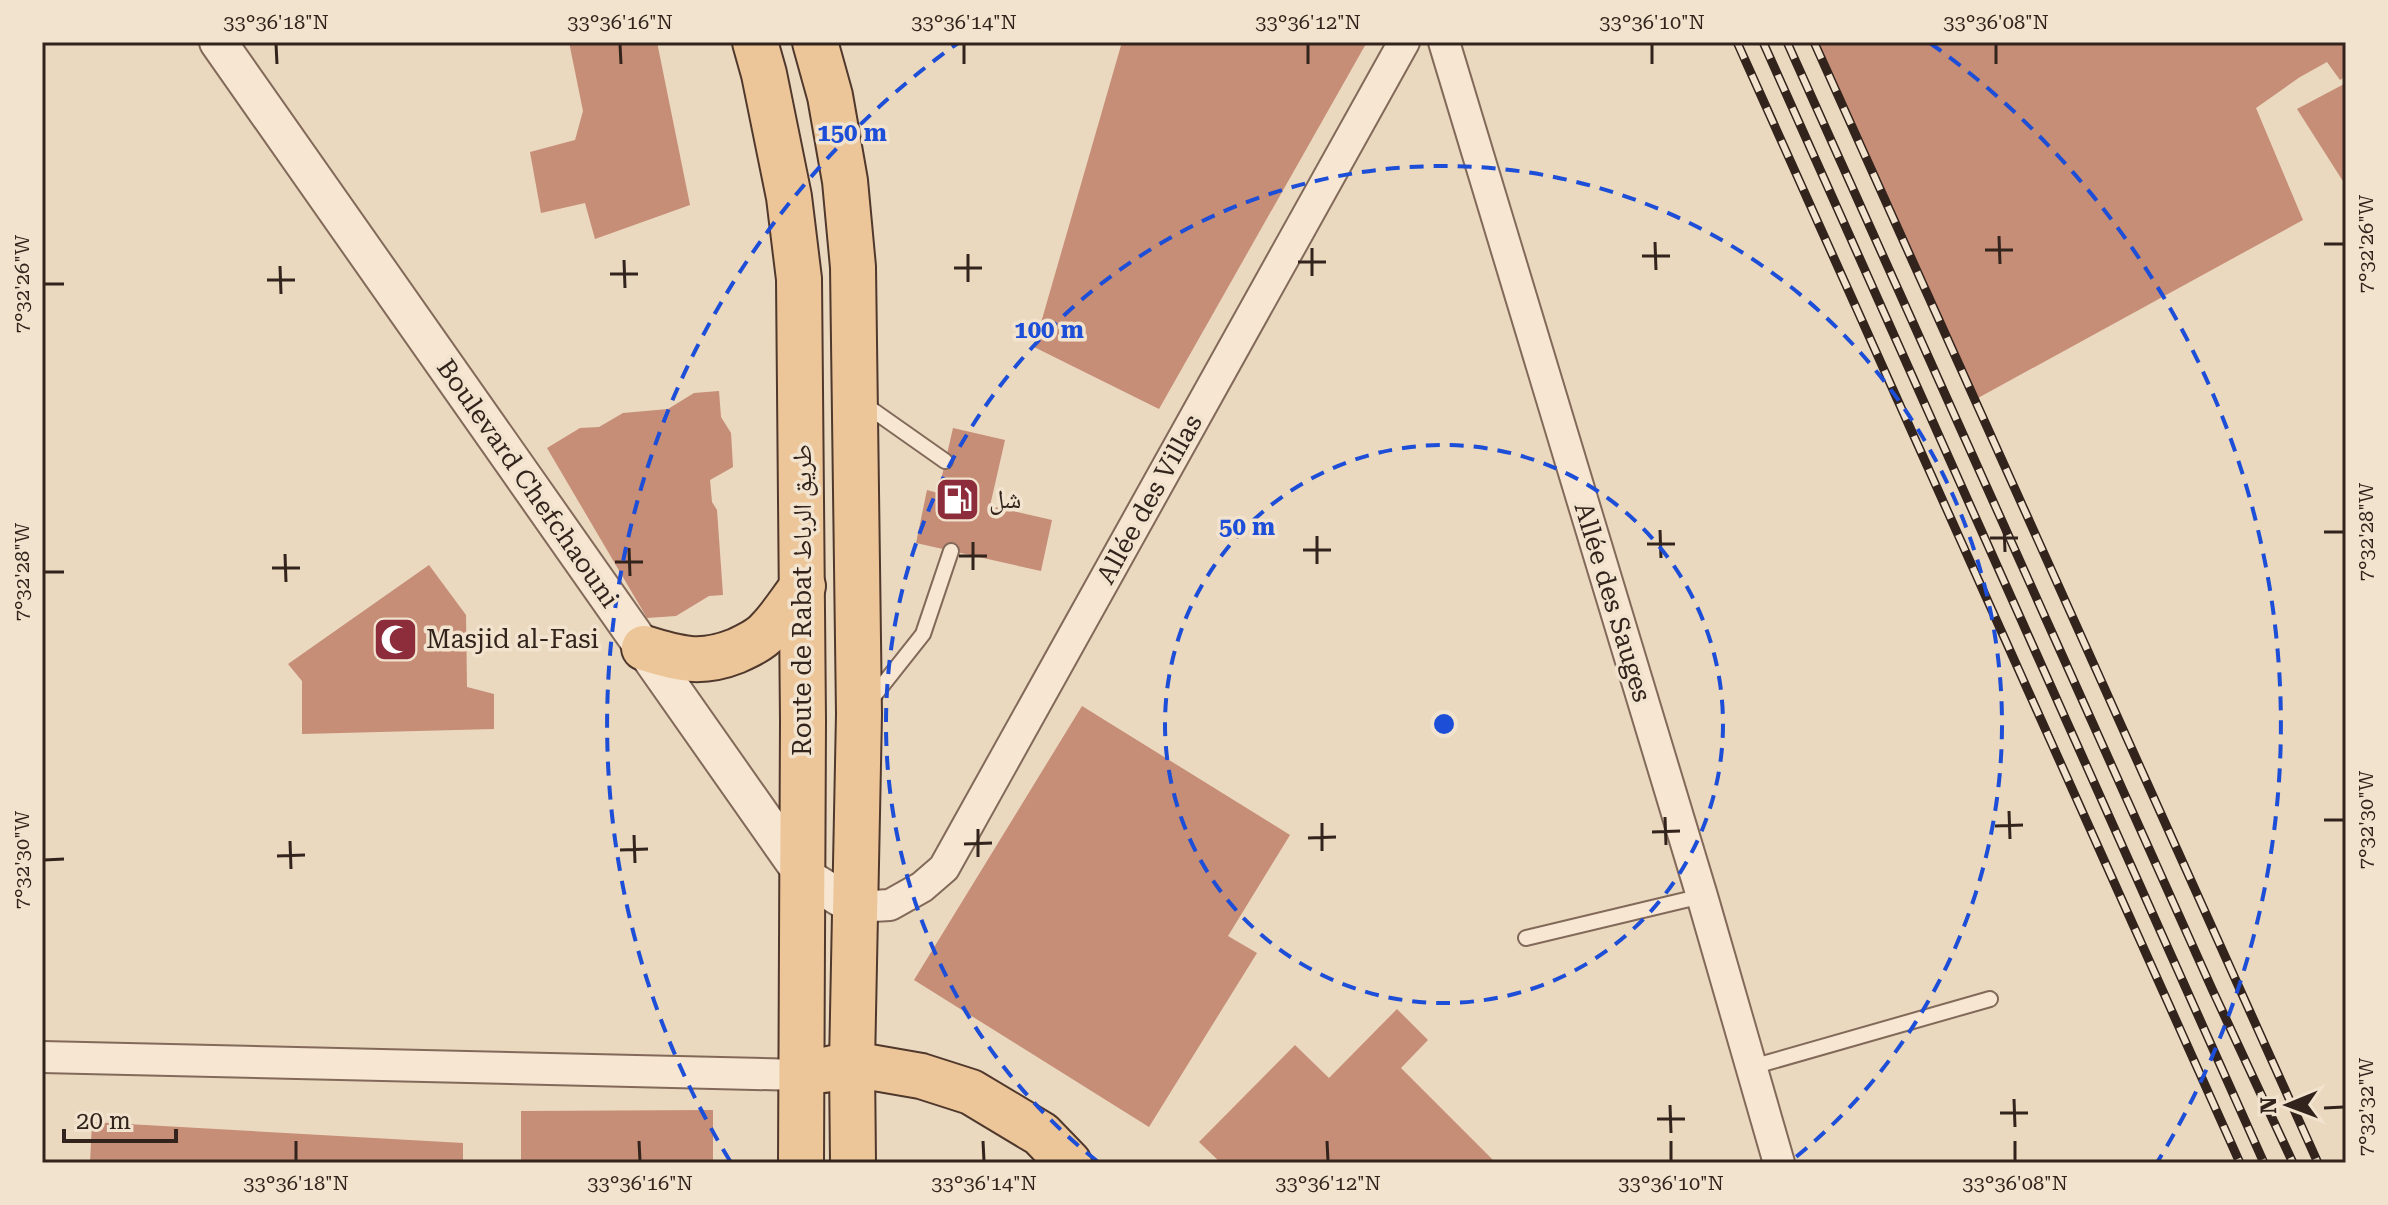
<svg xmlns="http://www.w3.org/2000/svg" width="2388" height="1205" viewBox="0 0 2388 1205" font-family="'Roboto Serif','Noto Naskh Arabic',serif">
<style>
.building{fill:#c68d77}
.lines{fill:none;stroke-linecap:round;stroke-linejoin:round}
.service-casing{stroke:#826959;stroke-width:18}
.minor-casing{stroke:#826959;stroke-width:34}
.tertiary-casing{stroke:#826959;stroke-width:40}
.primary-casing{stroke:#50382d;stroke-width:48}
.service{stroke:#f6e6d2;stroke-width:14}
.minor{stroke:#f6e6d2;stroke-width:30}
.tertiary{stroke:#f6e6d2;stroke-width:36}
.primary{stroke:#ecc698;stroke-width:44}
.rail-casing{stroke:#32241c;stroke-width:9}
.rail{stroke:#f2e3ce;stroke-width:6;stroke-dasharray:18;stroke-linecap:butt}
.ticks{fill:none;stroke:#32241c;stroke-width:3}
.ring{fill:none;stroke:#1d4ed8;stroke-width:4;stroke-dasharray:14 10}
.labels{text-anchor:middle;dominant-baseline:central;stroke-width:7;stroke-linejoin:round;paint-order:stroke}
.street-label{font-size:26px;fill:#32241c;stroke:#f2e3ce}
.poi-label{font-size:26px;fill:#32241c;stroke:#f2e3ce;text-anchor:start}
.centre{fill:#1d4ed8;stroke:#f2e3ce;stroke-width:4}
.ring-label{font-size:24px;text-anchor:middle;font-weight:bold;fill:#1d4ed8;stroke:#f2e3ce;stroke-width:7;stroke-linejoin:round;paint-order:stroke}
.neatline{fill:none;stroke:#32241c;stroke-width:3}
.ticks-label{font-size:20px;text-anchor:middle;fill:#32241c}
</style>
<rect width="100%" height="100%" fill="#ead8bf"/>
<g class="building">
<path d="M569,42H657L690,205L595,239L585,203L541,213L530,152L575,140L583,111Z"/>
<path d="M1122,42H1367L1159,409L1034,347Z"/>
<path d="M1818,42H2346V76L2340,80L2327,62L2300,77L2256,108L2303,220L1978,398L1857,134Z"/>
<path d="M2346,83V186L2297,109Z"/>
<path d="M719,391L721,417L731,433L733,467L710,480L712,502L717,510L723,595L709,596L676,616L647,618L547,448L580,428L599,427L623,413L668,409L694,393Z"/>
<path d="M953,428L1005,440L990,506L1052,520L1041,571L916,543L927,490L938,493Z"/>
<path d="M429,565L466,615L467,687L494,694V729L302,734V681L288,664Z"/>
<path d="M1082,706L1290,835L1228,936L1257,953L1149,1127L914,980Z"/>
<path d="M1397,1009L1428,1040L1401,1068L1496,1163H1221L1199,1142L1295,1045L1329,1078Z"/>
<path d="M713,1110V1163H521V1111Z"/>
<path d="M92,1122L463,1143V1163H90Z"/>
</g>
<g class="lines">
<defs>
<g id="service">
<path d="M864,404L945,461"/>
<path d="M870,701L923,634L951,551"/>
<path d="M1526,938L1702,896"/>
<path d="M1752,1067L1990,999"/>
</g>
<g id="minor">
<path d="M1444,42L1702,896L1779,1163"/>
<path d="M855,907L890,905L922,887L944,868L1404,42"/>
<path d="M42,1057L801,1075"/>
</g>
<path id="tertiary" d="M218,42L803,875L855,907"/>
<g id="primary">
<path d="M755,42L764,74L789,197L799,279L803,721L801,1163"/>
<path d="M815,42L830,96L845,181L853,267L859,714L852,1064L853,1163"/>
<path d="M644,648C679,659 701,665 736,651C747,646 760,640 768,631C781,618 791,601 803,586"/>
<path d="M824,1070L852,1064L921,1076L971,1092L1041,1134L1069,1163"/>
</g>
</defs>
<use href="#service" class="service-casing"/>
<use href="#minor" class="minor-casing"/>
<use href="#tertiary" class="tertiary-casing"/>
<use href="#primary" class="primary-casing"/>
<use href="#service" class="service"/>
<use href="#minor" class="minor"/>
<use href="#tertiary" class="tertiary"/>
<use href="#primary" class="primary"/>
<defs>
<g id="rail">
<path d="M1737,42L2240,1163"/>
<path d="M1763,42L2264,1163"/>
<path d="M1787,42L2212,989L2293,1163"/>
<path d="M1814,42L2318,1163"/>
</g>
</defs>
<use href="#rail" class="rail-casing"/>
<use href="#rail" class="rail"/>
</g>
<path class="ticks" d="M276,44L277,64M620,44L621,64M964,44V64M1308,44V64M1652,44V64M1996,44V64M1999,236L2000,264M1655,242L1656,270M2324,244H2344M1312,248V276M1985,250H2013M968,254V282M1642,256H1670M624,260L625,288M1298,262H1326M280,266L281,294M954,268H982M610,274H638M267,280H295M44,284H64M2004,524L2005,552M1660,530L1661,558M2324,532H2344M1317,536V564M1990,538H2018M973,542V570M1647,544H1675M629,548L630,576M1303,550H1331M285,554L286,582M959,556H987M615,562H643M272,568H300M44,572H64M2009,811L2010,839M1665,817L1666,845M2324,820H2344M1322,823V851M1995,826L2023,825M978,829V857M1652,832L1680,831M634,835L635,863M1308,838L1336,837M290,841L291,869M964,844L992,843M620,850L648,849M277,856L305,855M44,860L64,859M2014,1099L2015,1127M1670,1105L1671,1133M2324,1108L2344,1107M2000,1113H2028M1657,1119H1685M296,1141V1161M639,1141L640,1161M983,1141L984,1161M1327,1141L1328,1161M1671,1141V1161M2015,1141V1161"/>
<g class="ring">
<circle cx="1444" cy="724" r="279"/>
<path d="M1097 1161A558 558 0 1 1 1791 1161"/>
<path d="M730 1161A837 837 0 0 1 958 43M1930 43A837 837 0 0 1 2158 1161"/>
</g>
<defs>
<symbol id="fuel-square" viewBox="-11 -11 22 22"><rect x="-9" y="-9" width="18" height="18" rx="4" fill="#8d2d3b" stroke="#f2e3ce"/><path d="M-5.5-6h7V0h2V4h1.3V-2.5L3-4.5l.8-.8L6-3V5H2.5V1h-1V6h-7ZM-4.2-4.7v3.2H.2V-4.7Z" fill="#fff"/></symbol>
<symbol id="mosque-square" viewBox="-11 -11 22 22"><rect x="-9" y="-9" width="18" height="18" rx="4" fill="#8d2d3b" stroke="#f2e3ce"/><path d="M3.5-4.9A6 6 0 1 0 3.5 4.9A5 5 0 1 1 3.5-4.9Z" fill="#fff"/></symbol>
</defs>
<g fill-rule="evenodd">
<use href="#fuel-square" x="932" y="474" width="51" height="51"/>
<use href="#mosque-square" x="370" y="614" width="51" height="51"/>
</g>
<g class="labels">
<g class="street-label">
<text transform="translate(528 483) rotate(55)">Boulevard Chefchaouni</text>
<text transform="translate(1149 499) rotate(-61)">Allée des Villas</text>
<text transform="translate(802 600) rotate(-90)">Route de Rabat طريق الرباط</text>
<text transform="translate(1613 602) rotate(73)">Allée des Sauges</text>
</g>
<g class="poi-label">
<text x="989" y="499">شل</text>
<text x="426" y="639">Masjid al-Fasi</text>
</g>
</g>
<circle cx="1444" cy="724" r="12" class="centre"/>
<g class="ring-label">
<text x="852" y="141">150 m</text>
<text x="1049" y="338">100 m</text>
<text x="1247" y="535">50 m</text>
</g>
<rect width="2388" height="1205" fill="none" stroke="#f2e3ce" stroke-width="88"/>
<g transform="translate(2288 1105) rotate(269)" stroke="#f2e3ce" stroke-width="6" paint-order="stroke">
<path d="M0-6L14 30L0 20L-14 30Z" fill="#32241c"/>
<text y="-12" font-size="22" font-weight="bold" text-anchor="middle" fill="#32241c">N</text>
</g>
<path d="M64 1129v12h112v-12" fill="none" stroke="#32241c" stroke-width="4"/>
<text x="76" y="1129" font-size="24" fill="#32241c" stroke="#f2e3ce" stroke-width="6" paint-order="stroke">20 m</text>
<rect x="44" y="44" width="2300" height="1117" class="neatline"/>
<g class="ticks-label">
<text x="276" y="29">33°36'18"N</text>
<text x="620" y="29">33°36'16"N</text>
<text x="964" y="29">33°36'14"N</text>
<text x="1308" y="29">33°36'12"N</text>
<text x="1652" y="29">33°36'10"N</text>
<text x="1996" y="29">33°36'08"N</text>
<text transform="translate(2366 244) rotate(-90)" y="7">7°32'26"W</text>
<text transform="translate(22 284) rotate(-90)" y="7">7°32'26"W</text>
<text transform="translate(2366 532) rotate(-90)" y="7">7°32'28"W</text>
<text transform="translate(22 572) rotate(-90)" y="7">7°32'28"W</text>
<text transform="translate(2366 820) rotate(-90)" y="7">7°32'30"W</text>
<text transform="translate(22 860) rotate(-90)" y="7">7°32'30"W</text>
<text transform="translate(2366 1107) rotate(-90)" y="7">7°32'32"W</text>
<text x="296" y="1190">33°36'18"N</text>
<text x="640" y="1190">33°36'16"N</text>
<text x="984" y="1190">33°36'14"N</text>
<text x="1328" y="1190">33°36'12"N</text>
<text x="1671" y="1190">33°36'10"N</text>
<text x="2015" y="1190">33°36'08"N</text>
</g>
</svg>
